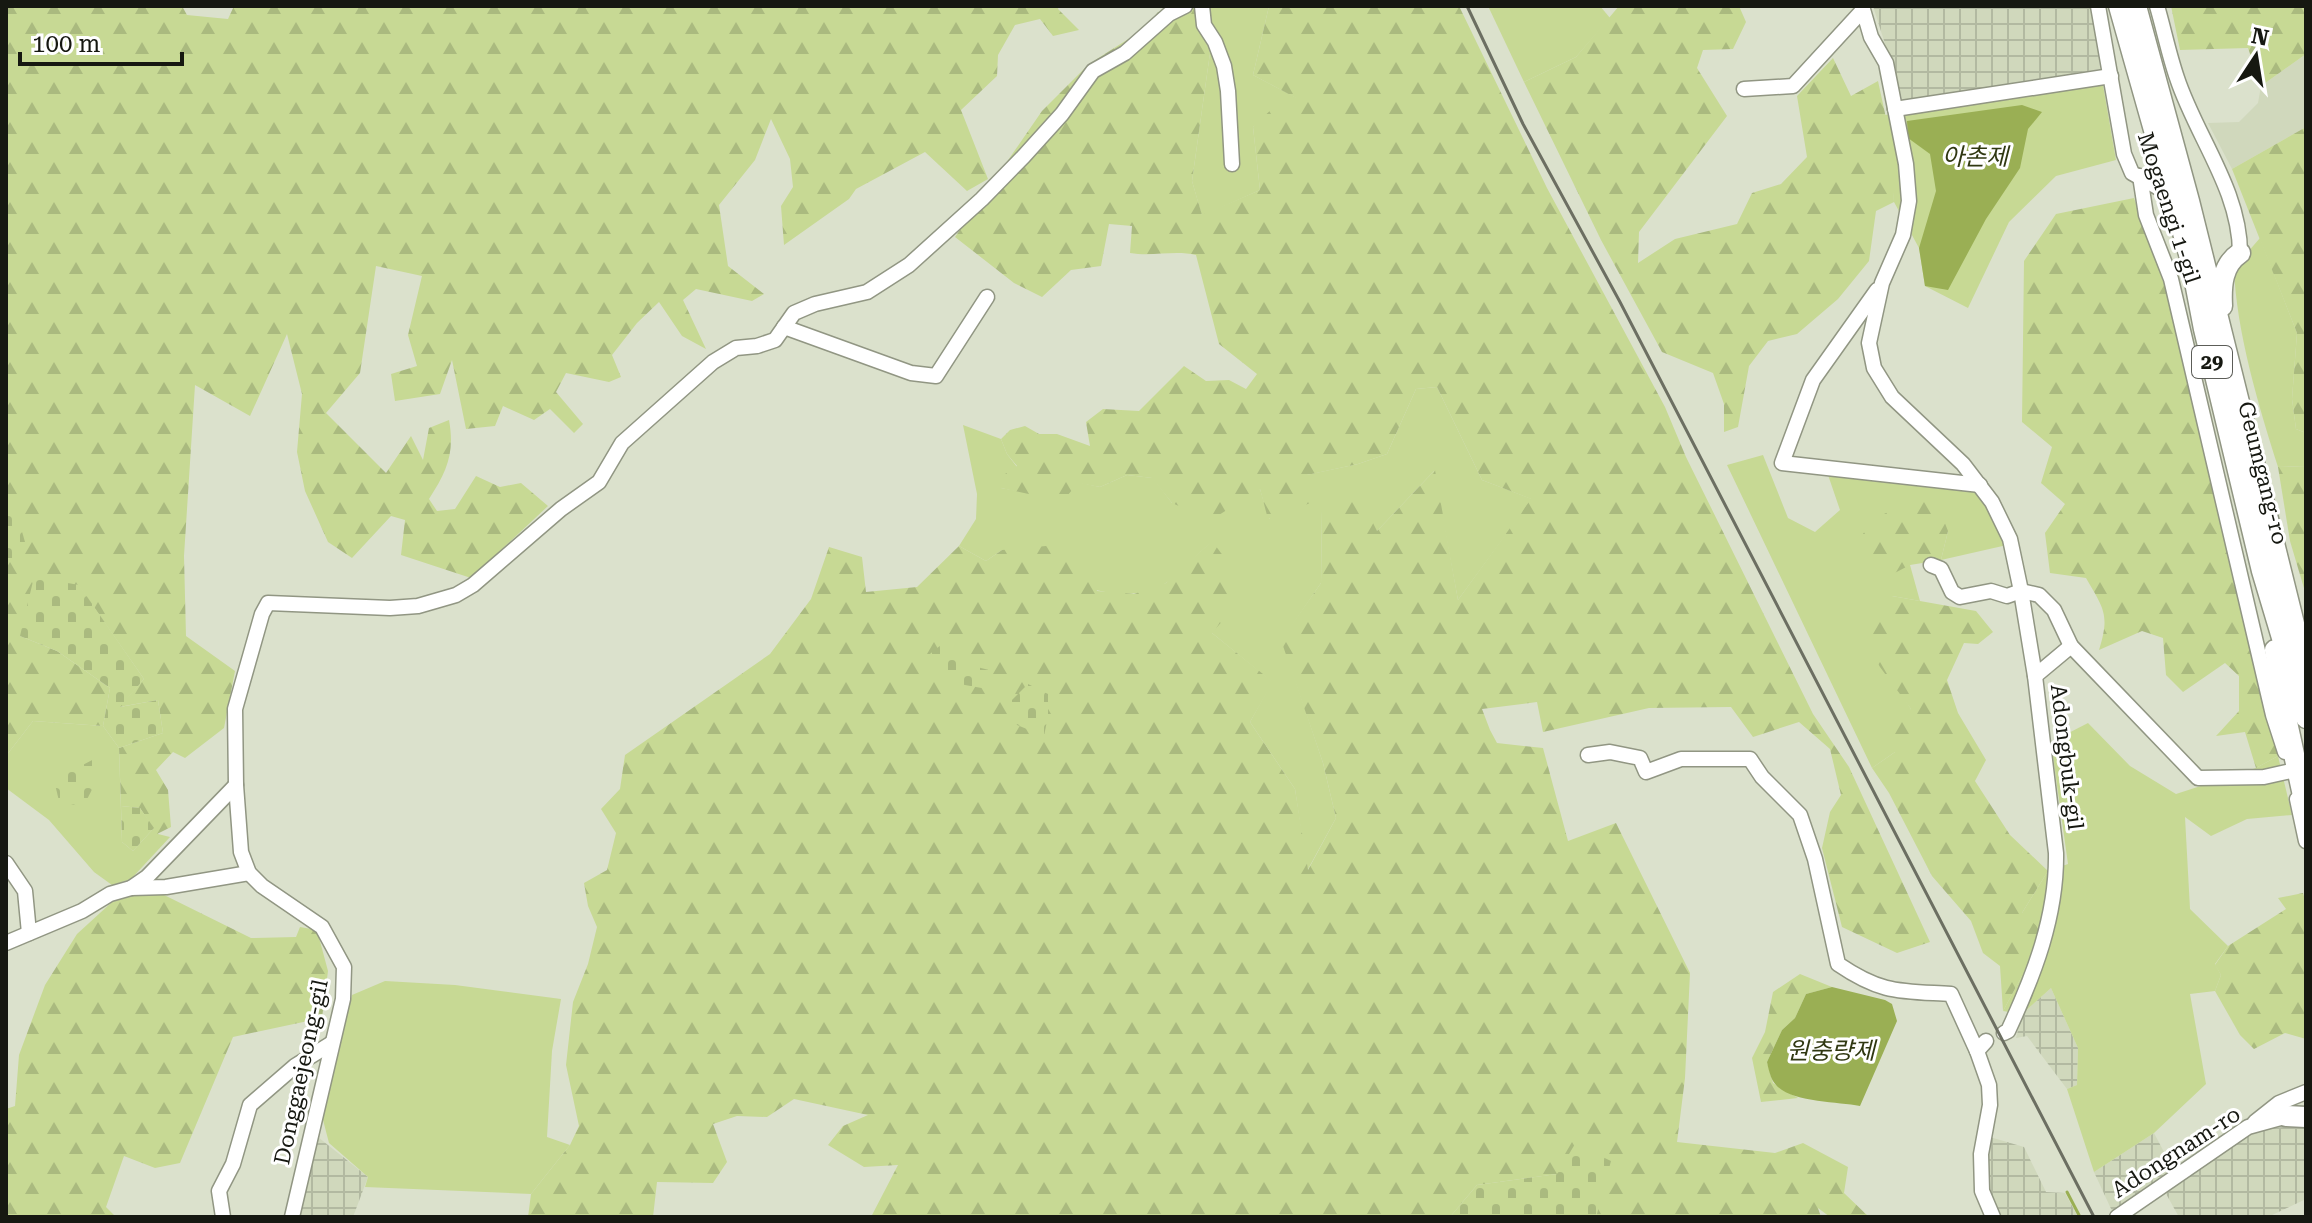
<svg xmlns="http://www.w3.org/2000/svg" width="2312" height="1223" viewBox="0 0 2312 1223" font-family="'Roboto Serif','Noto Sans KR',serif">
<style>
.built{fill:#d0d8bc}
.industrial{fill:url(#industrial-grid)}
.green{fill:#c7d994}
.forest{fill:url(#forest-firs)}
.cemetery{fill:url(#cemetery-stones)}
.water{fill:#9aaf54}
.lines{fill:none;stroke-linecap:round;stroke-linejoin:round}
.stream{stroke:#9aaf54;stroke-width:3}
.minor-casing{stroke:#919683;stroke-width:17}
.highway-casing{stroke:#919683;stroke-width:23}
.minor{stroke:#fff;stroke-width:14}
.highway{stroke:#fff;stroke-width:20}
.rail{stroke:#6c6f62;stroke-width:3}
.labels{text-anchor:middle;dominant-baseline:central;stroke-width:6;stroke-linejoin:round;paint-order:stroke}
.shield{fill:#fff;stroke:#5c5d58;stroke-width:2}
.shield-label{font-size:20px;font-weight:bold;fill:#161811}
.street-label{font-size:22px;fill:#161811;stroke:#fff}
.water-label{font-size:24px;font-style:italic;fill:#303812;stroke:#fff}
</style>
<defs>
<pattern id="industrial-grid" width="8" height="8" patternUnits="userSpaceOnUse" patternTransform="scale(2)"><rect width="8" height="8" fill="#d0d8bc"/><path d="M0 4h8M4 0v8" fill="none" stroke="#b2b9a1"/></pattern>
<pattern id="forest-firs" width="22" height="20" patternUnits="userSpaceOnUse" patternTransform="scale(2)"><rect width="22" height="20" fill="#c7d994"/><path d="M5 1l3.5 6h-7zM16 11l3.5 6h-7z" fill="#aaba7f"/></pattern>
<pattern id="cemetery-stones" width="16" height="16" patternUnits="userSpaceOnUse" patternTransform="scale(2)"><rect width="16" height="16" fill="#c7d994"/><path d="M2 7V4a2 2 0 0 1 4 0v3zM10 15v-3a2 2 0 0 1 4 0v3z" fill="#aaba7f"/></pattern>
</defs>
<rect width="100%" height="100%" fill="#dbe1cc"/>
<path class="built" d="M2306,54V127L2232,169L2208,123L2239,122L2258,103L2261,86Z"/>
<g class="industrial">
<path d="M1873,6H2093L2100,69L1903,101Z"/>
<path d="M2051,988L2078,1048L2077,1085L2067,1089L2027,1036L2016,1038L2022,1014Z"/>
<path d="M2306,1124V1199L2268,1217H2179L2165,1192L2257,1130Z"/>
<path d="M2154,1133L2173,1169L2112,1211L2094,1172Z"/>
<path d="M318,1137L368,1177L353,1217H295Z"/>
<path d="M1990,1137L2024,1147L2046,1192L2065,1193L2078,1217H1996L1988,1187Z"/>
</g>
<g class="green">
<path d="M1197,6H1269L1253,75L1297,98L1253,127L1260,190L1202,216L1192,181L1210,53L1195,7Z"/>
<path d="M1488,6H1600L1610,18L1576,57L1524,82Z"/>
<path d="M2103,85L2116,160L2056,176L2009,222L1968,308L1925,286L1919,248L1894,202L1885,115Z"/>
<path d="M2260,238L2297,333L2292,399L2296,429L2306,433V466L2278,467C2259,407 2236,331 2234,268Z"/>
<path d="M1437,387L1482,480L1532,499L1458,600L1434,471L1377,531L1322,510L1321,583L1282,640L1323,763L1336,818L1307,871L1295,789L1250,722L1272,682L1212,633V542C1196,554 1183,573 1166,583C1114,614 1050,571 1002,550L986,561L959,546L976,519L977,494L963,425L1001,439L1007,454L1017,467L1001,488L1023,492L1077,482L1100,487L1127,475L1153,478L1172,503L1260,489L1269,519L1306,475L1358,464L1387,454L1416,389Z"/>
<path d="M1763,455L1788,518L1815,532L1840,510L1827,472L1985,492L2007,545L1941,560L1948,531L1910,565L1920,601L1892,596L1899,690L1911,709L1895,752L1872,768L1727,465Z"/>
<path d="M33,721L103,726L119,748L122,842L133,851L154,828L158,834L170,837L131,879L112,885L94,872L49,820L6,788V756Z"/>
<path d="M2088,723L2130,766L2176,794L2256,768L2278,756L2292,815L2247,819L2211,836L2185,817L2190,909L2228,946L2215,964L2221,975L2215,991L2190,994L2206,1084L2154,1133L2094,1172L2067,1089L2077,1085L2078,1048L2051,988L2022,1014L2003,1011L2022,976V913L2048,871L2068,864L2051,742Z"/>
<path d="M385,981L455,985L561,999L552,1051L547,1137L570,1145L531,1194L365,1187L368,1177L329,1143L322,1116L352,995Z"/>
</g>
<g class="forest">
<path d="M6,6H182L187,15L228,19L234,6H1059L1058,9L1079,30L1053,36L1040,19L1015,25L998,55L997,76L961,110L988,179L967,191L925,152L856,189L849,199L784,245L781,206L793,187L790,159L771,119L755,160L719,205L728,266L764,294L752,301L696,289L683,300L706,349L682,336L659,302L637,323L612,355L621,377L609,382L566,373L556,392L583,424L574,433L550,409L534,420L503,406L495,426L466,429L452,360L440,394L395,401L391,374L417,366L408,335L422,276L376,266L360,373L326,413L386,473L411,436L423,460L429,428L449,420C455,453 447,471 429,499L437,511L455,509L476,476L500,487L521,483L548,506L471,578L401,555L405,520L391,516L352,558L328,542L305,491L297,452L302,394L287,334L250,416L195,385L184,556L186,636L235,671L224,728L185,758L173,752L156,770L168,790L171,827L157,834L140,808L121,806L119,748L163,733L158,700L119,707L144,679L79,586L20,636L57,651L110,688L103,726L33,721L6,756Z"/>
<path d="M1269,6H1459L1547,188L1665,407L1686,457L1813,714L1849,767L1930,942L1897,953L1842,927L1822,848L1830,812L1841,795L1830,749L1799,722L1753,737L1731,707L1649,708L1543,732L1537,702L1482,709L1490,730L1497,743L1543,748L1568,841L1616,823L1690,973L1685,1078L1677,1142L1775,1153L1803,1143L1848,1167L1844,1193L1869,1217H1830L1818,1208L1821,1217H1593L1597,1214L1558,1174L1477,1185L1450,1217H871L898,1165L864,1167L828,1145L843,1126L868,1115L794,1099L767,1117L737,1116L713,1124L727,1162L713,1183L657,1182L653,1217H528L531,1194L570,1145L579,1126L566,1065L573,1002L588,964L597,927L588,906L584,883L607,870L616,833L601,809L620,789L625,755L770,654L811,599L829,547L862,557L866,592L917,587L959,546L986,561L1002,550L1046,546L1090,562L1097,591L1134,594L1166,583L1212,541L1230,565L1231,611L1212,633L1273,682L1250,722L1295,789L1308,870L1336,818L1323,763L1281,640L1321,583L1322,510L1359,495L1377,531L1435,470L1458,600L1531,499L1482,480L1437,387L1416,389L1387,454L1358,464L1307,475L1313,502L1268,519L1260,489L1211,520L1172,503L1152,478L1127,475L1100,487L1078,483L1067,496L1047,498L1001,488L1002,476L1017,466L1007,454L1001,439L1010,430L1025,426L1039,434H1057L1090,446L1086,422L1103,409L1139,411L1184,366L1206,381L1229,380L1246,389L1257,374L1219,344L1196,255C1174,250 1152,257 1130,253L1132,226L1109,224L1101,266L1071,270L1042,297L1014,283L955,237L1042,111L1089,64L1144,29L1158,12L1195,7L1210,53L1192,181L1202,215L1260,190L1253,127L1275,106L1296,98L1253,75Z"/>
<path d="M1619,6H1739L1746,22L1733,49L1703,50L1697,68L1727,116L1639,232L1638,263L1675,239L1737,224L1752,193L1781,184L1807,157L1797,96L1833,58L1851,96L1878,81L1891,141L1894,202L1876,211L1869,261L1838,299L1797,334L1768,341L1749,366L1738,427L1724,432V404L1713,373L1662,352L1601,240L1524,82L1576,57Z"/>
<path d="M2171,6H2306V54L2261,86L2248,48L2180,50Z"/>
<path d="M2306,127V433L2296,429L2292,399L2297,333L2232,169Z"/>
<path d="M2134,198L2165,287L2278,756L2256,768L2245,732L2216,736L2239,711V676L2225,663L2183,692L2166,675L2163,638L2142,631L2099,650C2110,615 2104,609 2086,578L2050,573L2045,533L2065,504L2041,483L2052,447L2022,422L2024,261L2056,214Z"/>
<path d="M2306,466V595L2290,541L2278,467Z"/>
<path d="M1910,501L1937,503L1948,531L1941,560L1910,565L1887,577L1857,542L1874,519Z"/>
<path d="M1892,596L1976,611L1993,632L1978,644L1964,643L1947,680L1958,713L1986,760L1975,781L2010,835L2048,871L2022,913L2039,928L2022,976L2003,1011L2000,966L1983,953L1971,921L1932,876L1889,793L1872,768L1895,752L1891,725L1911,709L1880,667L1860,632Z"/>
<path d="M154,890L251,938L296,937L300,927L317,930L328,971L322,1018L233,1037L180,1163L155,1168L124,1156L106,1207L116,1217H6V1109L15,1106L19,1055L45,985L77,934L112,902Z"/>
<path d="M2303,893L2306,903V1039L2285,1033L2254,1049L2240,1035L2215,991L2221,975L2215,965L2228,946L2286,909L2278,898Z"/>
<path d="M1800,974L1832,987L1806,994L1795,1018L1782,1030L1767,1062L1773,1083L1798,1098L1761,1102L1752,1058L1765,1032L1773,992Z"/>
</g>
<g class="cemetery">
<path d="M6,502L19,521L27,549L6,564Z"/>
<path d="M34,577L79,585L144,679L120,707L158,700L163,733L119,748L103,726L110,688L57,651L20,636Z"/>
<path d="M947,640L961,663L993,671L987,689L954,683L925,658Z"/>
<path d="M1028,684L1048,694V716L1044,736L1017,725L1010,702Z"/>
<path d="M98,757V778L83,807L59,801L54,780Z"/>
<path d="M121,806L140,808L154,828L133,851L122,842Z"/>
<path d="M1575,1144L1611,1161L1597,1214L1593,1217H1450L1477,1185L1557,1174Z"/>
</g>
<g class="water">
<path d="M2022,105L2042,112L2028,129L2020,168L1986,219L1948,290L1925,286L1919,248L1936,191L1930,154L1908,138L1907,121Z"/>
<path d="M1832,987L1885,1000L1892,1004L1897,1021L1860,1106C1836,1101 1786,1103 1773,1081C1770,1076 1768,1067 1767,1062L1782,1030L1795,1018L1806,994Z"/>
</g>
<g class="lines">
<path class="stream" d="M2067,1192L2080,1217"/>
<defs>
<g id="minor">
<path d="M1202,6L1204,25L1215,42L1224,66L1228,91L1232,164"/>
<path d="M1862,6L1871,37L1886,63L1906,164L1909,201L1903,235L1882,283L1869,343L1874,368L1892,397L1963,464L1992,502L2010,539L2021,591L2035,676L2056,853C2057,916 2034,975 2008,1031L2004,1033"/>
<path d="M2098,6L2124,154L2132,173L2173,196"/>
<path d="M2157,6C2164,30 2169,55 2177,78C2196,136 2240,190 2240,253"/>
<path d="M1744,89L1793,86L1862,11"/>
<path d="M1895,109L2111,76"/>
<path d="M2140,176L2146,215L2171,279L2273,715L2285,752"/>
<path d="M1877,290L1813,380L1782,463L1980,485"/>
<path d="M784,327L911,373L936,376L987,297"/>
<path d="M1931,565L1941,569L1952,592L1960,597L1991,591L2007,596L2021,591L2039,595L2054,610L2071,646L2198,778L2264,777L2291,771"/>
<path d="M2035,676L2071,646"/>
<path d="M1588,755L1610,752L1640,758L1646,772L1681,759H1750L1762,777L1800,815L1815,859L1838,964C1882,994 1900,991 1951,994L1977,1051"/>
<path d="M2297,799L2306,841"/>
<path d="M6,863L25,891L29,933"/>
<path d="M131,888L166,887L249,873"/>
<path d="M6,943L82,911L110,894L131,888L147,877L236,785"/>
<path d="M1986,1041L1977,1051L1989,1085L1990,1105L1981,1154L1982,1191L1993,1217"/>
<path d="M2255,1122L2279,1103L2306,1092"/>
<path d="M223,1217L219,1191L233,1164L250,1105L295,1066L332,1043"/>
<path d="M292,1217L343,999L344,967L322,927L262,886L249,873L241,852L236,785L235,709L262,614L268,603L390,608L418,606L456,595L473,585L561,509L599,482L622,443L713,362L736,348L757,346L775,340L794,313L815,304L867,292L909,265L982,199L1024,156L1062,114L1093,71L1125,53L1169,14L1185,6"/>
<path d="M2117,1217L2248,1127L2295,1114"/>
</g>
<g id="highway">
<path d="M2119,6L2191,261L2204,329L2262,571L2306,718"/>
<path d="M2136,6L2189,201L2305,668"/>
<path d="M2222,306C2221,286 2222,265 2240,253"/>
<path d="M2275,650L2288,727L2306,809"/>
<path d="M2286,1116L2306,1117"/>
</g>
</defs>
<use href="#minor" class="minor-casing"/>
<use href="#highway" class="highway-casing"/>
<use href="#minor" class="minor"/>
<use href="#highway" class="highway"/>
<path class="rail" d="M1467,6L1523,124L1620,302L2094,1217"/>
</g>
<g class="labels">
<rect class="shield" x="2192" y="346" width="40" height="32" rx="6"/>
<g class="shield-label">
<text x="2212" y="362">29</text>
</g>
<g class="street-label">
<text transform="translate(2169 208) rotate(72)">Mogaengi 1-gil</text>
<text transform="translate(2263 473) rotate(76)">Geumgang-ro</text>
<text transform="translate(2067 757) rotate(83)">Adongbuk-gil</text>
<text transform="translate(301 1072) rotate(-78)">Donggaejeong-gil</text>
<text transform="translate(2176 1152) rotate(-33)">Adongnam-ro</text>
</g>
<g class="water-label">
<text x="1975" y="157">아촌제</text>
<text x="1831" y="1051">원충량제</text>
</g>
</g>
<rect width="2312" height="1223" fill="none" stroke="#161811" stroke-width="16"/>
<g transform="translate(2256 56) rotate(12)" stroke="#ffffff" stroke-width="6" paint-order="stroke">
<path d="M0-6L14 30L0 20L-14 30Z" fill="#161811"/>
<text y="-12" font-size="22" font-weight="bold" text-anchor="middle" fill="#161811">N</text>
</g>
<path d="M20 52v12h162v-12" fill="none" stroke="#161811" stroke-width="4"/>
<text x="32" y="52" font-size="24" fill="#161811" stroke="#ffffff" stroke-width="6" paint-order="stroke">100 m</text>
</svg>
